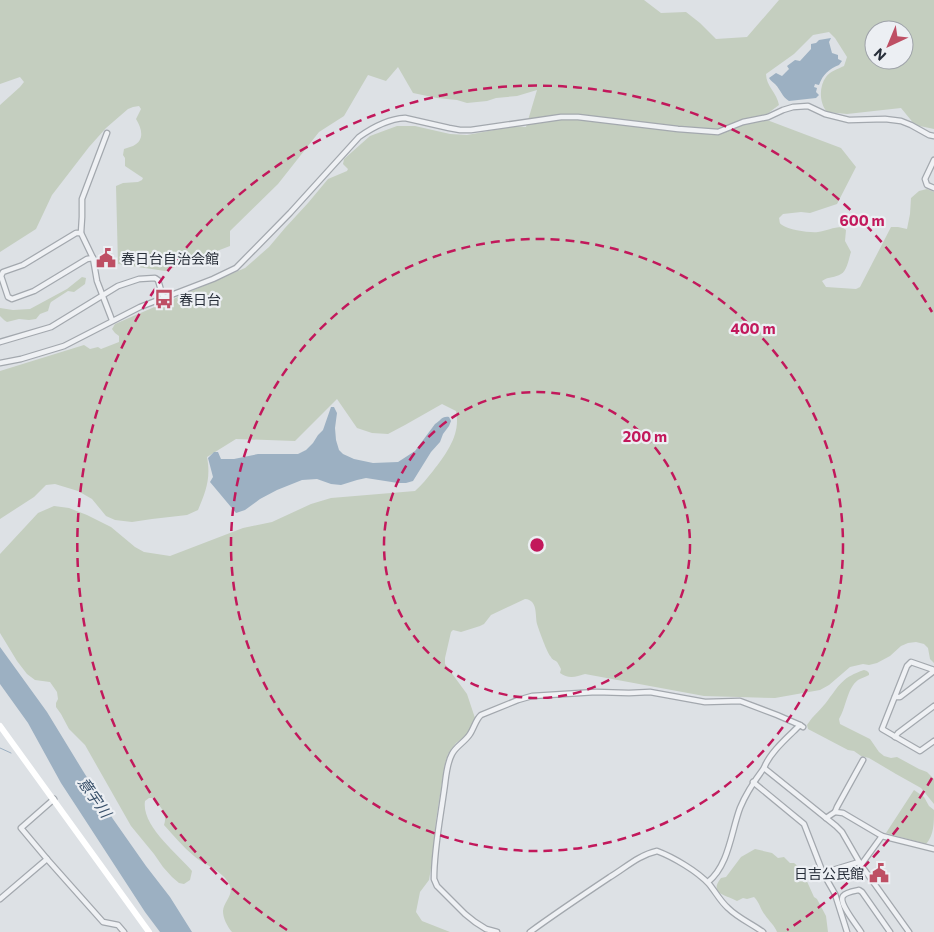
<svg xmlns="http://www.w3.org/2000/svg" width="934" height="932" viewBox="0 0 934 932" font-family="Commissioner,'Noto Sans JP',sans-serif">
<style>
.green{fill:#c4cebf;fill-rule:evenodd}
.water{fill:#9cb0c2}
.lines{fill:none;stroke-linecap:round;stroke-linejoin:round}
.stream{stroke:#9cb0c2;stroke-width:1}
.street-casing{stroke:#a3a8ae;stroke-width:7}
.street{stroke:#eff1f4;stroke-width:4.5}
.secondary{stroke:#fff;stroke-width:6}
.ring{fill:none;stroke:#c2185b;stroke-width:2.5;stroke-dasharray:9 6}
.labels{text-anchor:middle;dominant-baseline:central;stroke-width:4.5;stroke-linejoin:round;paint-order:stroke}
.poi-label{font-size:14px;fill:#282f3a;stroke:#eceff3;text-anchor:start}
.water-label{font-size:15px;font-style:italic;fill:#374f69;stroke:#eceff3}
.centre{fill:#c2185b;stroke:#eceff3;stroke-width:2.5}
.ring-label{font-size:15px;text-anchor:middle;font-weight:bold;fill:#c2185b;stroke:#eceff3;stroke-width:4.5;stroke-linejoin:round;paint-order:stroke}
</style>
<rect width="100%" height="100%" fill="#dde1e5"/>
<g class="green">
<path d="M0,0H644L661,13L686,12L700,23L716,39L747,37L779,0H934V129L915,125L901,108L847,114L827,112C819,103 819,86 826,77C830,71 838,69 844,66L847,57L835,38L829,32L813,35L794,54L766,74C766,86 777,93 779,105L767,114V120L841,148L856,167L837,204L810,213L801,212L783,214L779,218C780,222 779,223 782,225C789,230 810,233 818,232C826,231 833,227 842,227L846,230L845,241L851,252C849,258 847,271 841,274C835,278 829,276 822,281L826,287L856,289L860,287L891,227H898L907,229L910,214L911,198L919,191L927,189L934,192V663L930,659L928,648L924,644L916,642L908,643L901,646L890,656L877,663L869,665L863,664L850,667L829,685L820,690L775,698L704,696L585,674C576,677 568,679 560,673L561,669C560,667 558,663 557,662C555,660 552,660 551,657C547,653 539,630 537,624C535,615 538,600 525,599L491,615L484,624L480,626L461,632L453,630L451,632L445,658V664L467,694L475,718L467,735L456,743L448,754L445,764L436,820L433,856L429,880L420,892L416,912L422,921L450,932H232C227,926 223,918 223,911C224,900 236,894 228,882C222,871 203,864 194,856C183,847 174,836 164,825C168,814 160,806 153,798H149L145,801C141,826 178,854 192,871L190,880L184,884L179,883L172,877L163,867L154,854L131,826L85,745L69,729L61,714L56,707V703L58,699L57,692L50,682L35,680L27,674L17,661L0,633V554L38,513L54,506L69,508L87,515L111,527L135,547L144,552L170,556L243,528L272,522L311,504L331,498L415,491C422,485 427,478 433,471C447,453 461,434 456,411L442,404L405,425L388,434L372,433L357,428L337,399L295,441L236,439L207,457C211,478 206,491 198,510L187,515L152,519L132,522L115,520L106,516L92,499L78,491L55,484L46,485L34,497L0,519V371L84,345L90,349L98,347L101,349L119,342V336L115,333L112,329L115,324L245,268L269,247L285,228L308,203L328,179L347,171L348,169L343,164L344,159L370,136L397,126H415L450,134L467,135L515,126L526,127L537,90L517,96L496,98L487,101L467,103L457,100L437,98L413,93L398,67L386,81L368,75L344,116L319,132L278,184L230,231V246L165,271L118,264L116,186L123,183L138,182L142,180L143,178L125,166V158L123,155L124,149C127,148 130,147 133,146C145,140 142,129 136,119L141,109L139,106L133,107L128,109L106,128L89,147L52,195L36,229L0,252V105L20,87L24,82L20,77L0,84ZM874,30H904V60H874Z"/>
<path d="M82,277L86,278L85,284L74,292L68,291L51,302L50,304L48,311L40,314L36,319L29,320L19,319L7,322L4,320L0,316V308L13,310L30,309L67,289Z"/>
<path d="M864,670L867,671L869,673V675C866,677 861,678 858,680C847,688 846,708 839,719L840,724L870,739L879,752L884,756L891,758L897,757L919,769L927,772L934,779V804L921,788L896,774L869,758L861,756L854,751L848,750L808,729L807,725C814,714 821,710 828,700C840,684 843,677 864,670Z"/>
<path d="M914,790L924,797L929,806L934,810C934,823 934,835 926,844L886,833Z"/>
<path d="M755,849L772,853L778,858L784,857L790,863H794L800,868L801,874L805,877L814,897L817,899L826,916L828,932H777C775,926 769,921 765,915C760,909 760,903 754,897L747,899L743,898L737,901C727,895 708,894 721,878L726,877L741,857Z"/>
</g>
<g class="water">
<path d="M831,38L829,42L832,53L838,55V59L842,61L839,65C829,69 823,74 819,85L815,84L814,87L817,88L816,92L819,95L816,98L789,101C782,97 781,90 775,84C773,82 771,81 769,78L776,73L782,76L789,69L787,66L795,60L800,61L811,49V44L816,43L819,40Z"/>
<path d="M331,407H334L337,413L335,428L336,440L339,450L343,454L354,459L373,463L398,462L415,451L435,424C441,421 441,416 449,417L451,421L449,426L443,434L440,442L431,452L413,481L406,483H398L366,478L357,480L341,485L331,484L317,479L302,480L277,490L260,499L245,510L236,513L210,482L213,477L208,458L214,452H218L221,459H234L258,454H298L306,450L313,443L318,435L323,430Z"/>
<path d="M0,647L47,712L83,771L113,819L146,866L170,897L192,932H160L145,912L78,809L61,783L28,723L0,684Z"/>
</g>
<g class="lines">
<path class="stream" d="M0,748L11,753"/>
<defs>
<g id="street">
<path d="M107,133L82,199V217L81,233L93,258L97,281L112,320"/>
<path d="M934,160L925,179L927,185L934,188"/>
<path d="M81,233H76L23,265L3,272L1,276L8,297L12,299L34,291L87,259L93,258"/>
<path d="M0,342L51,327L118,286L139,279L155,278L158,280L163,297"/>
<path d="M0,363L21,359L64,346L140,307L213,279L236,268L290,213L359,137C373,127 388,119 405,118L449,128L460,130H471L561,117H578L678,129L718,132L743,122L768,117L783,110L793,107L808,106L825,114L849,120L885,119L901,121L911,125L929,135L934,136"/>
<path d="M934,670L911,662L907,666L882,729L920,751L934,741"/>
<path d="M895,697H900L934,671"/>
<path d="M895,737L898,733L934,706"/>
<path d="M764,768C770,752 788,737 800,725L803,727"/>
<path d="M753,782L804,824L823,873"/>
<path d="M835,812L843,813L882,836L934,849"/>
<path d="M826,818L835,812L837,807L863,760"/>
<path d="M882,836L861,865L909,932"/>
<path d="M47,859L103,922L118,925L124,932"/>
<path d="M708,882C729,865 731,832 740,808C746,793 755,780 764,768L836,826L842,832L861,865"/>
<path d="M0,899L47,859L21,828L54,799"/>
<path d="M497,932L486,929L475,922L465,914L437,886L434,879C434,850 440,820 444,791C446,779 446,765 452,754C456,746 465,742 470,734C474,728 476,719 481,715L518,700L532,696L596,692L629,693L650,692L705,702L740,701L777,715L800,725"/>
<path d="M530,932C556,913 583,895 610,877C625,868 639,855 657,851C673,857 697,871 709,884C715,891 720,901 728,908C738,918 752,924 763,932"/>
<path d="M847,932L835,894L823,873L859,862"/>
<path d="M861,932C857,925 838,903 843,896C846,892 854,891 859,890L862,892L890,932"/>
</g>
</defs>
<use href="#street" class="street-casing"/>
<use href="#street" class="street"/>
<path class="secondary" d="M0,726L149,932"/>
</g>
<g class="ring">
<circle cx="537" cy="545" r="153"/>
<circle cx="537" cy="545" r="306"/>
<path d="M932 778A459 459 0 0 1 787 930M287 930A459 459 0 1 1 932 312"/>
</g>
<defs>
<symbol id="civic-bare" viewBox="-9 -9 18 18"><path d="M-.6-6.5H3V-4.5H.6V-3L4-1V1h2V6H-6V1h2V-1L-.6-3ZM-1.2 2.5V6h2.4V2.5Z" fill="#be4f64" stroke="#eceff3" stroke-width="2.5" paint-order="stroke"/></symbol>
<symbol id="bus-bare" viewBox="-9 -9 18 18"><path d="M-5-6H5V4H4V6H2V4H-2V6H-4V4H-5ZM-3.5-4V0h7V-4ZM-3.5 1.2v1.5H-2V1.2ZM2 1.2v1.5H3.5V1.2Z" fill="#be4f64" stroke="#eceff3" stroke-width="2.5" paint-order="stroke"/></symbol>
</defs>
<g fill-rule="evenodd">
<use href="#civic-bare" x="92" y="244" width="28" height="28"/>
<use href="#bus-bare" x="150" y="285" width="28" height="28"/>
<use href="#civic-bare" x="865" y="859" width="28" height="28"/>
</g>
<g class="labels">
<g class="poi-label">
<text x="121" y="258">春日台自治会館</text>
<text x="179" y="299">春日台</text>
<text x="864" y="873" text-anchor="end">日吉公民館</text>
</g>
<g class="water-label">
<text transform="translate(95 797) rotate(55)">意宇川</text>
</g>
</g>
<circle cx="537" cy="545" r="8" class="centre"/>
<g class="ring-label">
<text x="862" y="226">600 m</text>
<text x="753" y="334">400 m</text>
<text x="645" y="442">200 m</text>
</g>
<g transform="translate(889 45) rotate(224)"><circle r="24" fill="#eceff3" stroke="#9ea2a9"/>
<path d="M0-4L9 19L0 12L-9 19Z" fill="#be4f64"/>
<text y="-8" font-size="14" font-weight="bold" text-anchor="middle" fill="#282f3a">N</text>
</g>
</svg>
